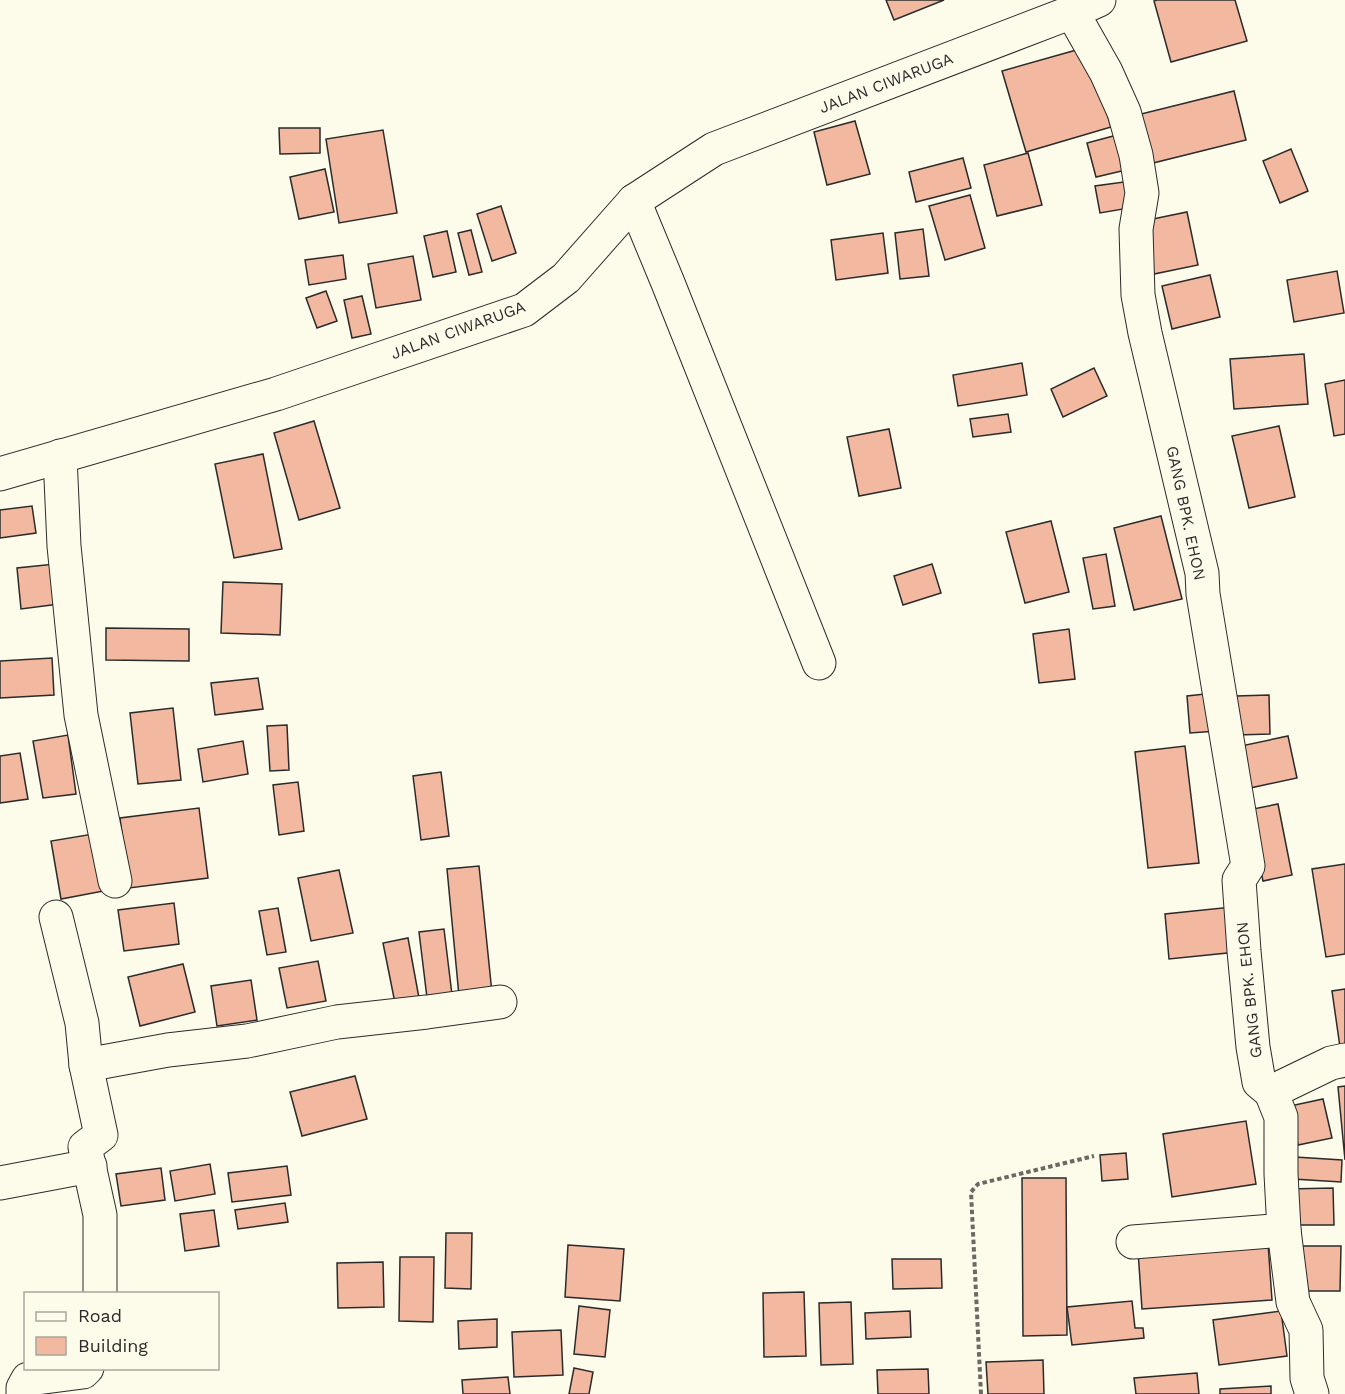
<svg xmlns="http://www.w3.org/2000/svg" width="1345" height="1394" viewBox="0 0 1345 1394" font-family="'Work Sans',sans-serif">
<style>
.building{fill:#f2b8a0;stroke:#2b2b2b;stroke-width:1.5}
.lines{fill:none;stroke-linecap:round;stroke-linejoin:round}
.minor-casing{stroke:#2b2b2b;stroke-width:35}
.path{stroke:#6a6964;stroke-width:4;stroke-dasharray:4.5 3;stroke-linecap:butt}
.minor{stroke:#fdfbea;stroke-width:33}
.labels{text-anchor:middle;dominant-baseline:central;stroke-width:4.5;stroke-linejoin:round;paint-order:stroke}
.street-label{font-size:16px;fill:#2b2b2b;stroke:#fdfbea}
</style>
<rect width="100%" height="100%" fill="#fdfbea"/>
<g class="building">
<path d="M886,0H944L894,20Z"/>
<path d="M1157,0H1235L1247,41L1171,62L1154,1Z"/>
<path d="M1087,47L1111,127L1026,152L1002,71Z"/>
<path d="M1234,91L1246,140L1145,165L1133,116Z"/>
<path d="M855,121L870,174L827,185L814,132Z"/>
<path d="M279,128H320V153L280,154Z"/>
<path d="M383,130L397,213L339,223L326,139Z"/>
<path d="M1117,135L1126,170L1096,177L1087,143Z"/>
<path d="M1291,149L1308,191L1280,203L1263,161Z"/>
<path d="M1028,153L1042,205L997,216L984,165Z"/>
<path d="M963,158L971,188L916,202L909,172Z"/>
<path d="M325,169L334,212L299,219L290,177Z"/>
<path d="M1131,181L1135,207L1100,213L1095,186Z"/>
<path d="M970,195L985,248L945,260L929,206Z"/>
<path d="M501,206L516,253L492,261L477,214Z"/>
<path d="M1187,212L1198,265L1154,274L1143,221Z"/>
<path d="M923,229L929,276L900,279L895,233Z"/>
<path d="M471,230L482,272L469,275L458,233Z"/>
<path d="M447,231L456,272L433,277L424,236Z"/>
<path d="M883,233L888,273L836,280L831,240Z"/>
<path d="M343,255L346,279L309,285L305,260Z"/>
<path d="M413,256L421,300L376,308L368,264Z"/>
<path d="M1337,271L1344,313L1294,322L1287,280Z"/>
<path d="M1210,275L1220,317L1172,329L1162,286Z"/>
<path d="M326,291L337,321L317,328L306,298Z"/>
<path d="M362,296L371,334L352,338L344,300Z"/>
<path d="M1304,354L1308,404L1234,409L1230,359Z"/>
<path d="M1022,363L1027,395L958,406L953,375Z"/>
<path d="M1094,368L1107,396L1063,417L1051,389Z"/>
<path d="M1345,380V434L1334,436L1325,384Z"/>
<path d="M1008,414L1011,432L973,437L970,419Z"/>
<path d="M314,421L340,508L299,520L274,433Z"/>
<path d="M1279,426L1295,497L1249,508L1232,436Z"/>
<path d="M889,429L901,488L859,496L847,437Z"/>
<path d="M263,454L282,549L234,558L215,464Z"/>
<path d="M32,506L36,533L0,538V510Z"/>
<path d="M1161,516L1182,599L1134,610L1114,528Z"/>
<path d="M1051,521L1069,592L1025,603L1006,532Z"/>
<path d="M1106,554L1115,606L1093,609L1083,558Z"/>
<path d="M55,564L59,604L21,609L17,568Z"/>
<path d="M932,564L941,593L903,605L894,576Z"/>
<path d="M223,582L282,584L280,635L221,633Z"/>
<path d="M106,628L189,629V661L106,660Z"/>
<path d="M1069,629L1075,679L1039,683L1033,634Z"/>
<path d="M52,658L54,695L0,698V661Z"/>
<path d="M258,678L263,709L215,715L211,683Z"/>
<path d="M1214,693L1217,731L1190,733L1187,696Z"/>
<path d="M1269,695L1270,734L1237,735L1236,696Z"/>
<path d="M173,708L181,780L138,784L130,713Z"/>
<path d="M287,725L289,770L270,771L267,726Z"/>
<path d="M68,735L76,794L43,798L33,741Z"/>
<path d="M1288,736L1297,778L1250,788L1241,746Z"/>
<path d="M243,741L248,774L203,782L198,749Z"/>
<path d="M1185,746L1199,863L1148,868L1135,752Z"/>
<path d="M20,753L28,799L0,803V756Z"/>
<path d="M441,772L449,836L421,840L413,776Z"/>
<path d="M298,782L304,831L279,835L273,785Z"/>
<path d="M1278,804L1292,875L1263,881L1248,810Z"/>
<path d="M199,808L208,878L129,888L120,818Z"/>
<path d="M99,833L109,890L61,899L51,841Z"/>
<path d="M1345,864V954L1326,957L1312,869Z"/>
<path d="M479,866L492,993L459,996L447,869Z"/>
<path d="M339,870L353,933L311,941L298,878Z"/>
<path d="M174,903L179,944L124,951L118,910Z"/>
<path d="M1232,907L1237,952L1169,959L1165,914Z"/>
<path d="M278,908L286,952L267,955L259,911Z"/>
<path d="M444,929L453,1003L428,1006L419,932Z"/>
<path d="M408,938L419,998L395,1003L383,943Z"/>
<path d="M318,961L326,1001L287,1008L279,968Z"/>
<path d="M183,964L195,1012L140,1026L128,977Z"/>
<path d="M251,980L257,1020L217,1026L211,986Z"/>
<path d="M1345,989V1047H1340L1332,991Z"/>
<path d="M355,1076L367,1119L302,1136L290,1092Z"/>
<path d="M1345,1086V1160L1338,1087Z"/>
<path d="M1323,1099L1332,1138L1298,1145L1290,1106Z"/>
<path d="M1246,1121L1256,1184L1172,1197L1163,1134Z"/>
<path d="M1126,1153L1128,1179L1102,1181L1100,1155Z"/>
<path d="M1295,1157L1342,1160L1341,1182L1293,1179Z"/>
<path d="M210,1164L215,1194L175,1201L170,1171Z"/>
<path d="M287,1166L291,1195L232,1202L228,1173Z"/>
<path d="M161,1168L165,1200L121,1206L116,1174Z"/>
<path d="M1022,1178H1066L1067,1335L1023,1336Z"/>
<path d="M1333,1188L1334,1225H1288V1189Z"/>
<path d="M285,1203L288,1222L238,1229L235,1210Z"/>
<path d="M214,1210L219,1246L185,1251L180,1214Z"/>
<path d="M446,1233H472L471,1289L445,1288Z"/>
<path d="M1268,1243L1272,1300L1142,1309L1138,1251Z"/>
<path d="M568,1245L624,1249L620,1301L565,1297Z"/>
<path d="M1301,1246H1341L1340,1291H1301Z"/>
<path d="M400,1257H434L433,1322L399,1321Z"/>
<path d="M892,1259H941L942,1288L893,1289Z"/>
<path d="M383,1262L384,1307L338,1308L337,1263Z"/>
<path d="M804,1292L806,1356L764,1357L763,1293Z"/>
<path d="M1132,1301L1135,1328H1143L1144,1338L1072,1345L1067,1307Z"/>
<path d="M851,1302L853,1364L821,1365L819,1303Z"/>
<path d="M579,1306L610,1310L605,1357L574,1354Z"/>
<path d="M910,1311L911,1337L866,1339L865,1313Z"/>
<path d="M1281,1311L1287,1356L1219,1365L1213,1320Z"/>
<path d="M497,1319V1347L459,1349L458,1321Z"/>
<path d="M561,1330L563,1375L514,1377L512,1332Z"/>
<path d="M1043,1360L1044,1394H988L986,1362Z"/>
<path d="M574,1368L593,1372L589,1394H569Z"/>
<path d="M928,1369L929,1394H878L877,1370Z"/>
<path d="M1197,1373L1199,1394H1136L1134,1378Z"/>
<path d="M508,1377L510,1394H463L462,1380Z"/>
<path d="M1271,1386V1394H1220V1389Z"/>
</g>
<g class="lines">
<defs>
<g id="minor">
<path d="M1072,12L1106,72L1124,112L1136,155L1142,193L1136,229L1138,295L1145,333L1202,573L1203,594L1248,866L1239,880L1244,951L1253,1047L1259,1082L1271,1092"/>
<path d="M634,201L668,283L819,663"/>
<path d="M60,456L64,546L81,715L115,881"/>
<path d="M0,474L276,394L524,310L566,278L634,201L714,149L1072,12L1099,0"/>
<path d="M56,917L82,1023L86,1065L101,1135L85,1147L100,1215V1294"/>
<path d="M86,1065L168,1050L247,1041L337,1022L427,1012L500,1002"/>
<path d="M0,1183L90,1166"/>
<path d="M1133,1242L1284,1230"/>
<path d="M23,1394V1388L28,1379L83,1372L87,1368"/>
<path d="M1312,1394L1307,1378L1306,1330L1293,1302L1284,1230L1281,1174V1117L1271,1092L1331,1063L1345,1060"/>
</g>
</defs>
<use href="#minor" class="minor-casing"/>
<path class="path" d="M981,1394L971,1192L978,1184L1094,1156"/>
<use href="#minor" class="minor"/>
</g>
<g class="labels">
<g class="street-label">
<text transform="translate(886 83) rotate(-21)">JALAN CIWARUGA</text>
<text transform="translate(458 330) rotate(-20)">JALAN CIWARUGA</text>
<text transform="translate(1186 513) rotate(78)">GANG BPK. EHON</text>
<text transform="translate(1249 990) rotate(-96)">GANG BPK. EHON</text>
</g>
</g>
<rect x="24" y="1292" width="195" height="78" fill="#fdfbea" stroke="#a9a89e" stroke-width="1.5"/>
<rect x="36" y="1312" width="30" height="9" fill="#fdfbea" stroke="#a9a89e" stroke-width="1.5"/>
<text x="78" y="1322" font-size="18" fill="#2b2b2b">Road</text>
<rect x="36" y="1337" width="30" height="18" fill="#f2b8a0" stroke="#a9a89e" stroke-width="1.5"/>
<text x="78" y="1352" font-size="18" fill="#2b2b2b">Building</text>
</svg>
